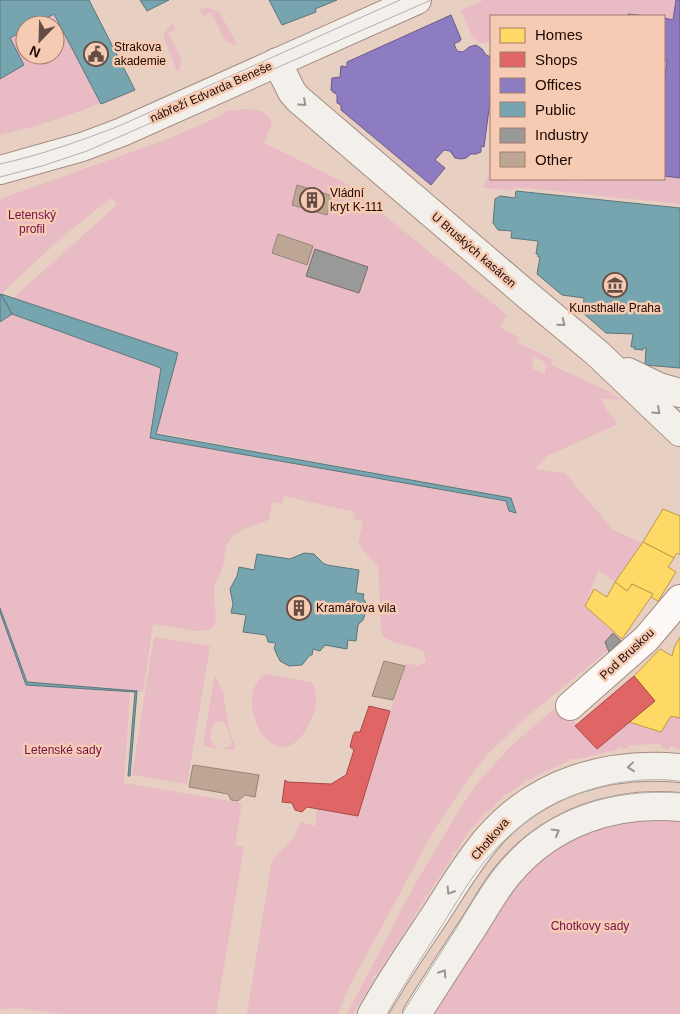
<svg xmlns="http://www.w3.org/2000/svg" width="680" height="1014" viewBox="0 0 680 1014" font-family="Helvetica,sans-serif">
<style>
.green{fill:#e9bbc5;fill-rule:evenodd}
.homes{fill:#ffd966;stroke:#bc9a47}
.shops{fill:#e06666;stroke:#a64a47}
.offices{fill:#8e7cc3;stroke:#6d5988}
.public{fill:#76a5af;stroke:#5c767a}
.industry{fill:#999;stroke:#746d6b}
.building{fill:#bda794;stroke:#968475}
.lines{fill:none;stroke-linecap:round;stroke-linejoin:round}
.minor-casing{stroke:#a48d80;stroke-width:30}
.secondary-casing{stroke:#a48d80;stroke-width:30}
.minor{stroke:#fbf8f6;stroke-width:28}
.secondary{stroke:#f3efeb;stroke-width:28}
.tram{stroke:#b5afac;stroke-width:1}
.oneway{stroke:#9e928d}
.labels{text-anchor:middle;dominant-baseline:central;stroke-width:5;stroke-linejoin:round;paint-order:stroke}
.poi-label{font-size:12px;fill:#1f0700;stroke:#f6cbb3;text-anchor:start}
.street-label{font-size:12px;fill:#1f0700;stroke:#f6cbb3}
.park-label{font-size:12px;fill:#730f4b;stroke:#f6cbb3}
</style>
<rect width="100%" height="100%" fill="#e7cfc2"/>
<g class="green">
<path d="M484,0H676L673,20L664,18V16L629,14L628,16H491V42L480,43L472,36L461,10Z"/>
<path d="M209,8L219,12L237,44L234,45L225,41L211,12L203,16L200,9Z"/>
<path d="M54,14L101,103C68,116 35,127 0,135V79L24,65L10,38L25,30V55H55V25H34Z"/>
<path d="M173,23L176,29L168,33L182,60L179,70L177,71L164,39V33Z"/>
<path d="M244,109C259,110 265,109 272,123L264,143L351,186V188L507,315L505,317L500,327L518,337L517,342L553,360L551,365L606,390L621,400L601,398L606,409L618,424L547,456L535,469L565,473L613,530L642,543L615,582L598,570L585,606L622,639L524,719L486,756L469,778L433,832L348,989L338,1014H247L271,865L274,858L293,839L300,822L315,826L317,809L358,816L406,663L419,666L426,661L424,652C411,644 395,646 383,636L381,628L378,567L358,544L363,521L353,519L355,512L284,496L282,504L272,502L269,520C256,525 240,528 230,539C223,547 226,559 222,569C219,576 215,582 214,591C212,608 227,632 196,631L153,624L143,692H130L124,783L242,803L235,845L244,847L216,1014H62L20,1008L0,1009V323L13,313L162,368L149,437L507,502L509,511L516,512L511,498L155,432L175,355L13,298L117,205L111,198L61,238L0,295V199L165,140L214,119L227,111ZM297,186L332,196L327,215L292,204ZM278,235L313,246L307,265L272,253ZM315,249L368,267L359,293L306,276ZM533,356L546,363L545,374L533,369Z"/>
<path d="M491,150V179H561L578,181V179H664V176L680,178V204L514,187L513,190L483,188L489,173Z"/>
<path d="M154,637L210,646L187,784L132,775Z"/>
<path d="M265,674L311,682C318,691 317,705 313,715C283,795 226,702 265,674Z"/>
<path d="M216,677L223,692L229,730L235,746L234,750L203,746L214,678ZM217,721L223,722L227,727L232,743L229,747C213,752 208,740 212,726Z"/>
<path d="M559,708L564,710L577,725L575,726L597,749L629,722L661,732L671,716L680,718V749L674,748V746H670V749L662,748L660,744L629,745L627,748L621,749L620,747H617V750L573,760L572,758L568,759L569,761L546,771L527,781L526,779L523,781L524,783L505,795L488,812L485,811L483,813L484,815L467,834L456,852L453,851L452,854L454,855L427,896L425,895L424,897L425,899L376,976L374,975L372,978L374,979L353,1014H347L414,886L461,807L481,779L512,745L554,709Z"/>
<path d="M611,816L673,819L680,821V1014H427L528,862Z"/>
</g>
<g class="homes">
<path d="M663,509L680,516V555L677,553L674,558L643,542Z"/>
<path d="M643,542L674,558L668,567L676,572L658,601L651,597L653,594L632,584L627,591L615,582Z"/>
<path d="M615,582L627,591L632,584L653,594L622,639L585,606L594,589L607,597Z"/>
<path d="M680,637V718L671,716L661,732L629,722L655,701L634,676L660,649L672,656L674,648Z"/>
</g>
<g class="shops">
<path d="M634,676L655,701L597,749L575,726Z"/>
<path d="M369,706L390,711L358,816L307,807L302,812L295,810L292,803L282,802L285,780L288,782L331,784L346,775L354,750L350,747L353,735L355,732H360Z"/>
</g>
<g class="offices">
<path d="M676,0H680V178L664,176V83L667,61H664V18L673,20Z"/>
<path d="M628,14L647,16H628Z"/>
<path d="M451,15L461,39L460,41L454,44L457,51L463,52L469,47L476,45L482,49L486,55L491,57V94L484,147L481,146V152L476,154H471L466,158L461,159L455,158L450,151L444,150L435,160L445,168L431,185L341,110V105L337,103V94L334,93L331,90L332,78L340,77L341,66L347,67V62Z"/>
</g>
<g class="public">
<path d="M0,0H89L135,90L101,104L54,14L34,25H25V30L10,38L24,65L0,79Z"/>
<path d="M140,0H169L147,11Z"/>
<path d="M269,0H337L315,9L316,12L282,25Z"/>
<path d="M516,191L680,208V368L645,365L646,348H643V350L634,349L635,347H631L633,334L606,333L583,313L584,298L562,295L537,274L540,257H538V254H536L538,241L511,238L512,231L498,230L493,223L495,199L500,196L515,198Z"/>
<path d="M1,294L12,314L0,322V295Z"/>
<path d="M1,294L178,353L156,434L511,498L516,513L509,511L506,501L150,438L161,368L12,314Z"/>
<path d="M304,553L314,554L323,563L327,565L359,570L356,593L364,594L363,598L366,603V612L363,620L358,625L356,641L348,640L347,649L325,645L320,651L313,649L312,655H310L302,665L289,666L280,661L277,655L274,648L276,643L268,642L266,635L243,632L246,615L231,613L233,604L230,589L237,576L239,567L254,570L257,554L290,559Z"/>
<path d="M0,608L27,682L137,691L135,692L26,685L0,612Z"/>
<path d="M137,691L130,776H128L135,692Z"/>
</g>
<g class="industry">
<path d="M315,249L368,267L359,293L306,276Z"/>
<path d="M613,633L621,641L609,652L605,642Z"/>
</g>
<g class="building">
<path d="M297,185L333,196L327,215L292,205Z"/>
<path d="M278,234L313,246L307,265L272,253Z"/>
<path d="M384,661L405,666L393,700L372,696Z"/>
<path d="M193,765L259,775L255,797L245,795L238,801L231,800L228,794L189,787Z"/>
</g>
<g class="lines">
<defs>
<path id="minor" d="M570,706L646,639L680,599"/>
<g id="secondary">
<path d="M277,62L292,92L298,99L526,294L597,353L680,432"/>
<path d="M0,170L82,147L122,132L417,0"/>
<path d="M628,372L659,387L680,393"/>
<path d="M372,1014C391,980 413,948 435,915C452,889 468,861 489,837C537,782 608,761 680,768"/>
<path d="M417,1014C435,985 454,956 473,927C485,909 495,889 509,873C552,822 615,801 680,807"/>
</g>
</defs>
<use href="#minor" class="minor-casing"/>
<use href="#secondary" class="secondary-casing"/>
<use href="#minor" class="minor"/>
<use href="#secondary" class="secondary"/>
<g class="tram">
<path d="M0,164C41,155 80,141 119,126L400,0"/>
<path d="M0,177L42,166L87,151L431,0"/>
<path d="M387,1014C404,984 423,956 441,927C457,902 472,874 493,852C540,800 609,773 680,781"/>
<path d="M402,1014C421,984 440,954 459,924C473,901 486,878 504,858C549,807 614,788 680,793"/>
</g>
</g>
<defs><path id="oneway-chevron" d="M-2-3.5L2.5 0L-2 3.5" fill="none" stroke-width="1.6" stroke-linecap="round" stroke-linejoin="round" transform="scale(1.25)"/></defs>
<g class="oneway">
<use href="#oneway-chevron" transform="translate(303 103) rotate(42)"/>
<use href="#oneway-chevron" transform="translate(562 323) rotate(39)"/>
<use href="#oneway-chevron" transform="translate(657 411) rotate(43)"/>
<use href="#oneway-chevron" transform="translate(631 767) rotate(174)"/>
<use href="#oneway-chevron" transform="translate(556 832) rotate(-30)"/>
<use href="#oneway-chevron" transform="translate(450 891) rotate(123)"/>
<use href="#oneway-chevron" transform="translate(443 973) rotate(-57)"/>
</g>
<defs>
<symbol id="civic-ring" viewBox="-11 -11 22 22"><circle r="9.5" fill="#f6cbb3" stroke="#654d44" stroke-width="1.5"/><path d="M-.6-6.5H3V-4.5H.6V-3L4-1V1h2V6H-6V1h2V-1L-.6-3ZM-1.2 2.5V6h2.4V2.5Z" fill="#654d44"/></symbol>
<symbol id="building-ring" viewBox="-11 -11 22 22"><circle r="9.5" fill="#f6cbb3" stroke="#654d44" stroke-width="1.5"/><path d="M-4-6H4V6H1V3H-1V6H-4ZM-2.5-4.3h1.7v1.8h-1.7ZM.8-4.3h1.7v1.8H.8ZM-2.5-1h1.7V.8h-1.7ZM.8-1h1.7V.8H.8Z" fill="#654d44"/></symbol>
<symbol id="museum-ring" viewBox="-11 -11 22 22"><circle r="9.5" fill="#f6cbb3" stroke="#654d44" stroke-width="1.5"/><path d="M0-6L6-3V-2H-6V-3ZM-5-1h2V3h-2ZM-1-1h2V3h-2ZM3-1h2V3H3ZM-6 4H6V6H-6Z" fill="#654d44"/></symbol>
</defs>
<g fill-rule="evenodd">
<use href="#civic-ring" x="82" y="40" width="28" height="28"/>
<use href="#building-ring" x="298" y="186" width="28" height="28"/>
<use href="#museum-ring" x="601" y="271" width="28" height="28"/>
<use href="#building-ring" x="285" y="594" width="28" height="28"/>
</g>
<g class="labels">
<g class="poi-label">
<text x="114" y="47">Strakova<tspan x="114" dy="14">akademie</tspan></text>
<text x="330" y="193">Vládní<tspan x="330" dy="14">kryt K-111</tspan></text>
<text x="615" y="308" text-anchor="middle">Kunsthalle Praha</text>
<text x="316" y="608">Kramářova vila</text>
</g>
<g class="street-label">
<text transform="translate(211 92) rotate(-24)">nábřeží Edvarda Beneše</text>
<text transform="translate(474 250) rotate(41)">U Bruských kasáren</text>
<text transform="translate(627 654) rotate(-43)">Pod Bruskou</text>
<text transform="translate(490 839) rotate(-49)">Chotkova</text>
</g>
<g class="park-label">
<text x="32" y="215">Letenský<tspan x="32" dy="14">profil</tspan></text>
<text x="63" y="750">Letenské sady</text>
<text x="590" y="926">Chotkovy sady</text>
</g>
</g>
<rect x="490" y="15" width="175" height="165" fill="#f6cbb3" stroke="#a07d6b"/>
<rect x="500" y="28" width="25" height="15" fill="#ffd966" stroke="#a07d6b"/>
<text x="535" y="40" font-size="15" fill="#1f0700">Homes</text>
<rect x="500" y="52" width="25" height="15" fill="#e06666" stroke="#a07d6b"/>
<text x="535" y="65" font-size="15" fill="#1f0700">Shops</text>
<rect x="500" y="78" width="25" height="15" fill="#8e7cc3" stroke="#a07d6b"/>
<text x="535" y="90" font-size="15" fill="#1f0700">Offices</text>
<rect x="500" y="102" width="25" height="15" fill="#76a5af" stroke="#a07d6b"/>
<text x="535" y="115" font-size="15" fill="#1f0700">Public</text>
<rect x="500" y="128" width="25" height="15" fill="#999999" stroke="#a07d6b"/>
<text x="535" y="140" font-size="15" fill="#1f0700">Industry</text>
<rect x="500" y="152" width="25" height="15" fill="#bda794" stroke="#a07d6b"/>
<text x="535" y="165" font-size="15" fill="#1f0700">Other</text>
<g transform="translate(40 40) rotate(203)"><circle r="24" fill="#f6cbb3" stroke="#a07d6b"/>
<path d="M0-4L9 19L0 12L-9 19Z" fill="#654d44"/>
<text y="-8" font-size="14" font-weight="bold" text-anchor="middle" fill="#1f0700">N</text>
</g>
</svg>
